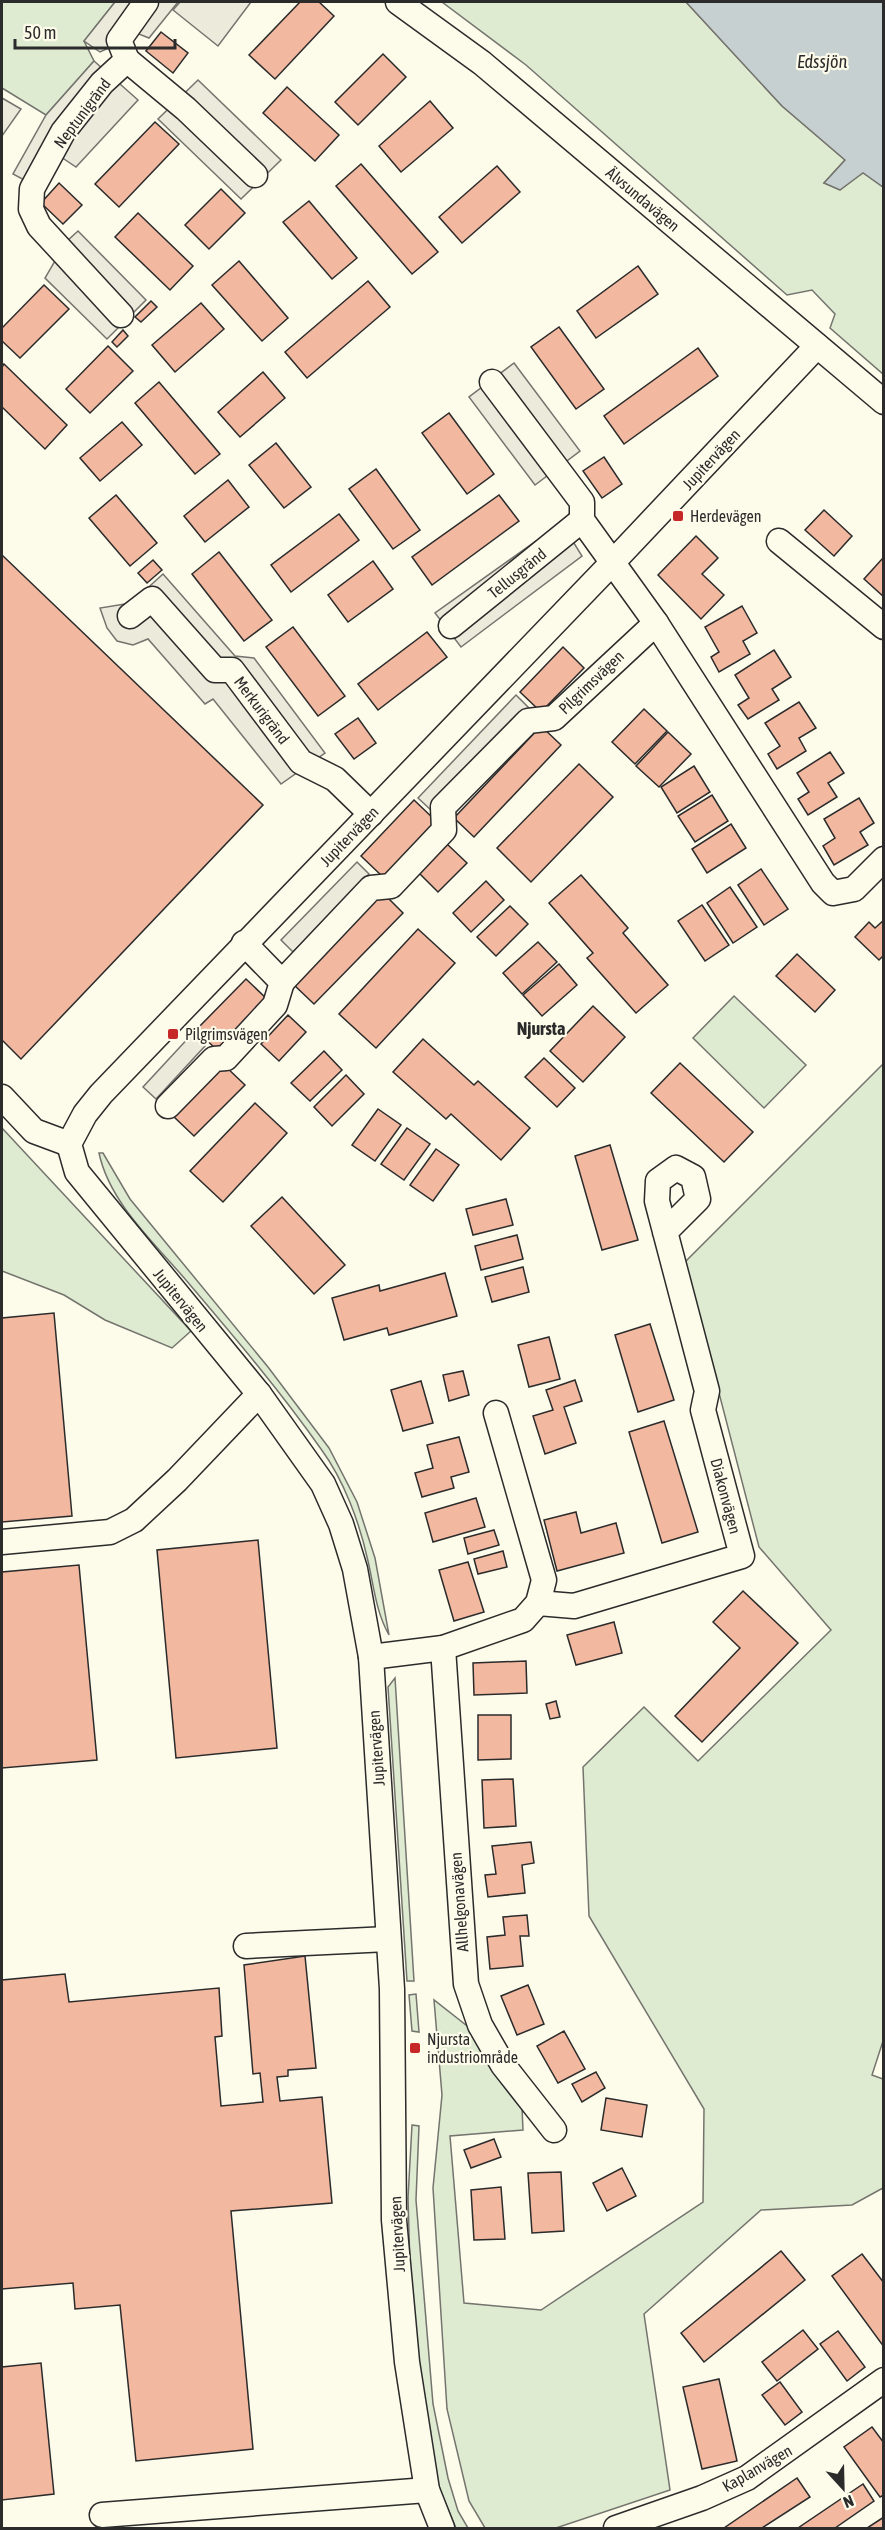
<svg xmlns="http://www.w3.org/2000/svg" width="885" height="2530" viewBox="0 0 885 2530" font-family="'Asap Condensed',sans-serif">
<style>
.green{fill:#deebd1;stroke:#74746e;stroke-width:1.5}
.parking{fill:#eceadb;stroke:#74746e;stroke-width:1.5}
.water{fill:#c7d0d0;stroke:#74746e;stroke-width:1.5}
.building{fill:#f2b8a0;stroke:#2b2b2b;stroke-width:1.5}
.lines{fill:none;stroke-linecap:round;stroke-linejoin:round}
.minor-casing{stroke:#2b2b2b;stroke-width:27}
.minor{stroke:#fdfbea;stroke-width:24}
.poi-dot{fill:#c62828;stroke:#fdfbea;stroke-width:2}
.labels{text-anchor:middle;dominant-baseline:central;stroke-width:4.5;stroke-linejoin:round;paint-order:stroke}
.street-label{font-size:16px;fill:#2b2b2b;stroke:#fdfbea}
.poi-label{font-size:16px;fill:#2b2b2b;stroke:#fdfbea;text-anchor:start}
.water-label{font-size:18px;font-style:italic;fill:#2b2b2b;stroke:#fdfbea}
.neighbourhood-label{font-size:18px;font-weight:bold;fill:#2b2b2b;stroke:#fdfbea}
</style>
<rect width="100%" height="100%" fill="#fdfbea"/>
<g class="green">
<path d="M2,2H115L84,41L94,61L46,115L2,88Z"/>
<path d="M442,2H686L782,106L845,160L824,183L840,190L863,172L883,187V374L830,328L835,314L812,290L787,295L526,65Z"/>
<path d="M734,996L806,1065L764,1108L693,1038Z"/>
<path d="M883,1064L884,2038L872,2075L883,2079V2188L852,2205L761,2210L644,2314L670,2490L556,2528H485L469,2501L447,2409L433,2188L442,2095L434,2000L471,2029L522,2108L523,2130L450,2136L464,2303L541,2310L703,2202L704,2109L589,1916L583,1767L644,1707L698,1761L831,1630L759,1547L685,1262Z"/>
<path d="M2,1128L191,1331L172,1348L105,1320L64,1295L2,1271Z"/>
<path d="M99,1153H103L130,1199L268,1367L329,1448L357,1502L375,1558L389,1635C376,1612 374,1587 368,1561C360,1524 344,1480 321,1449C281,1392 236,1339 191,1286C158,1246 110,1205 99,1153Z"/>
<path d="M395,1678L414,1981H407L388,1687Z"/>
<path d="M416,1994L419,2032L412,2031L409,1995Z"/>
<path d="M412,2125L419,2126L416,2200L433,2404L448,2478L458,2511L468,2528H456L434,2476L422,2402L410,2267L408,2198Z"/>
</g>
<g class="parking">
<path d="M115,2H178L149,38L139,34L100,52L84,41Z"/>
<path d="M180,2H251L218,46L173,10Z"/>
<path d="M94,61L138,100L76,167L58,155L39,188L13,174L46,115Z"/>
<path d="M198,80L281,160L241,199L158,119Z"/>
<path d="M2,98L21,109L2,136Z"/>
<path d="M78,231L146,300L107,339L45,278L66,242Z"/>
<path d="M514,363L580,451L535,485L469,397Z"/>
<path d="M572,540L582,556L461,647L435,613L536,541Z"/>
<path d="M163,574L235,656L254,658L325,753L281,784L213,699L205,704L148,639L133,645L117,641L107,628L100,608L131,603Z"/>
<path d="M516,695L530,709L432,811L418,798Z"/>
<path d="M357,862L369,874L293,952L281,940Z"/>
<path d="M192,1034L205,1046L156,1099L143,1087Z"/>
</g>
<path class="water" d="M686,2H883V187L863,173L840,190L824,183L845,160L782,106Z"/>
<g class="building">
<path d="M300,2H319L334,16L275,79L249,55Z"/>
<path d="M161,32L188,53L173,73L146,51Z"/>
<path d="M383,54L406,77L358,125L335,102Z"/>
<path d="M287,87L339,135L315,161L263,113Z"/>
<path d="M430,101L453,128L401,172L379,146Z"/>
<path d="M155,122L179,144L119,207L95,184Z"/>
<path d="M361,164L438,252L412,274L336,186Z"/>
<path d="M497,166L520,192L462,243L439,217Z"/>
<path d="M59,183L82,205L63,224L41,203Z"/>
<path d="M221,189L245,213L209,249L185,225Z"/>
<path d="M309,201L357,258L332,279L283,222Z"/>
<path d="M138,213L193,266L170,290L115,237Z"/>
<path d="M239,261L288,318L262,341L212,285Z"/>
<path d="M638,266L658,294L596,338L577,311Z"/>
<path d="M368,281L390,307L307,378L285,352Z"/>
<path d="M44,285L69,309L20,358L2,341V328Z"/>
<path d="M151,301L157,307L141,322L135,317Z"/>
<path d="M201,303L224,329L175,372L152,345Z"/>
<path d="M559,327L604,389L576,409L531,347Z"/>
<path d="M123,330L128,336L117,347L112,342Z"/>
<path d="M108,346L133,371L90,413L66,389Z"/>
<path d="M698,348L718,376L624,444L604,416Z"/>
<path d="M4,364L67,425L45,449L2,407V367Z"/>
<path d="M263,372L285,398L240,437L218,412Z"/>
<path d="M159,382L220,454L195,474L135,403Z"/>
<path d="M449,413L494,474L467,494L422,433Z"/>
<path d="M122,422L142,445L100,481L80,458Z"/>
<path d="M276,443L311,487L284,508L249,465Z"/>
<path d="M604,457L622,484L602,498L583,471Z"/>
<path d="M376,469L420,530L393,549L349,489Z"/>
<path d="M228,480L249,507L205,542L184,516Z"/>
<path d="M116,495L157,543L130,566L89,518Z"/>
<path d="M499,495L519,521L432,585L412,557Z"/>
<path d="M824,510L852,536L834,556L805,530Z"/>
<path d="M339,514L359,540L291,592L271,565Z"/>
<path d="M696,536L718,558L702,574L724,595L701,619L658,575Z"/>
<path d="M219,552L272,620L244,641L192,574Z"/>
<path d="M2,555L263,805L21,1059L2,1040Z"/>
<path d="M882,559L884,561V597L864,579Z"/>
<path d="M153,560L162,570L147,583L138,573Z"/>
<path d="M373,561L393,589L348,622L328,595Z"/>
<path d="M742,606L757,633L743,641L750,654L719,672L711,657L719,652L705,627Z"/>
<path d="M293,627L345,696L318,716L266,647Z"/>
<path d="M427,632L447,657L378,710L358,684Z"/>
<path d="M563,647L584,668L541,712L520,692Z"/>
<path d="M774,650L791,677L772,689L779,700L748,719L738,705L749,698L735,675Z"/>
<path d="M799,702L816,728L799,738L806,751L777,769L768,754L780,746L765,723Z"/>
<path d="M644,709L667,731L635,764L612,742Z"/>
<path d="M358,718L376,743L354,759L335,734Z"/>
<path d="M541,726L561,745L474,837L454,818Z"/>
<path d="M668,732L691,754L659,787L636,766Z"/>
<path d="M830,752L844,773L828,783L837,797L808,815L798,799L809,792L797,773Z"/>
<path d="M579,764L613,797L531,882L497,848Z"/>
<path d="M694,766L710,792L677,813L661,787Z"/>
<path d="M712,795L728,821L695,842L678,816Z"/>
<path d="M859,798L874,823L860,832L868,845L834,865L823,846L835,838L824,819Z"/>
<path d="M414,800L436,821L383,877L361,856Z"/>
<path d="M731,824L746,848L707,873L692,849Z"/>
<path d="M447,844L467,863L438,892L418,872Z"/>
<path d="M761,869L788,909L764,925L738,885Z"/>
<path d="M581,875L628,928L623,933L668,985L636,1013L587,958L593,953L549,903Z"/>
<path d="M486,881L504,900L471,932L453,913Z"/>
<path d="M730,887L757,927L733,943L707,903Z"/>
<path d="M383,893L403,913L314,1004L294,985Z"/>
<path d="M702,905L729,945L705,961L678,921Z"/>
<path d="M510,906L528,924L496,956L477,937Z"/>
<path d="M884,920V955L879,960L855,937L869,922L875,928Z"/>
<path d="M418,929L455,963L376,1048L339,1014Z"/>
<path d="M538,942L557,962L522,994L503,973Z"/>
<path d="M797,954L835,990L815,1012L776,976Z"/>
<path d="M559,964L577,985L542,1016L523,995Z"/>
<path d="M246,979L268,1000L218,1051L196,1030Z"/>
<path d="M593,1006L625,1037L583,1082L550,1051Z"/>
<path d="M288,1015L306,1032L279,1061L261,1044Z"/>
<path d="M423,1039L474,1085L478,1081L530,1128L501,1160L451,1114L446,1119L393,1072Z"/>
<path d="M324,1051L342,1070L310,1101L291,1083Z"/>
<path d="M544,1058L575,1088L557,1107L525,1077Z"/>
<path d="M680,1063L753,1132L724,1162L651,1093Z"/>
<path d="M224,1065L245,1085L194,1136L173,1116Z"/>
<path d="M346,1075L364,1094L332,1126L314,1107Z"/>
<path d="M255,1103L287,1133L223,1202L190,1171Z"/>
<path d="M378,1109L401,1125L375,1161L352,1145Z"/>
<path d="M407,1128L430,1144L404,1180L381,1164Z"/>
<path d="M610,1145L638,1240L602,1250L575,1156Z"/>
<path d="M436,1149L459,1165L433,1201L410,1185Z"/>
<path d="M282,1197L345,1265L314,1294L251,1226Z"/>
<path d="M506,1199L513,1225L473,1235L466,1209Z"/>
<path d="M517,1235L523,1259L481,1270L475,1246Z"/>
<path d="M523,1267L529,1292L492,1302L485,1277Z"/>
<path d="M445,1273L457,1316L389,1335L387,1328L344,1340L332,1298L379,1285L380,1291Z"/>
<path d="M54,1313L72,1516L2,1522V1318Z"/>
<path d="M650,1324L674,1400L638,1412L615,1335Z"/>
<path d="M549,1337L560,1379L529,1387L518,1345Z"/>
<path d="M463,1371L469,1395L449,1401L443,1375Z"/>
<path d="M575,1380L582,1401L564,1407L576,1443L545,1454L533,1416L553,1410L546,1390Z"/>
<path d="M421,1381L433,1423L403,1431L391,1390Z"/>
<path d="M664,1421L698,1532L662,1543L629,1432Z"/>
<path d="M459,1437L469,1472L451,1477L454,1488L422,1497L415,1473L433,1468L427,1445Z"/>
<path d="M476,1498L485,1527L433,1542L425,1513Z"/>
<path d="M576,1512L581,1533L616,1523L624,1553L557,1571L544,1520Z"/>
<path d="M494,1530L499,1545L468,1554L464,1538Z"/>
<path d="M258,1540L277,1748L176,1758L157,1550Z"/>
<path d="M503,1551L507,1567L478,1574L474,1559Z"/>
<path d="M468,1562L484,1612L454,1621L439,1570Z"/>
<path d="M79,1565L97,1760L2,1768V1572Z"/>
<path d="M743,1591L798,1643L702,1742L675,1716L740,1648L713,1622Z"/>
<path d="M614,1622L622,1653L576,1665L567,1635Z"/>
<path d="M526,1661L527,1693L474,1695L473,1663Z"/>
<path d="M556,1701L560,1717L550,1719L546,1704Z"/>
<path d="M478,1715H511V1759L478,1760Z"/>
<path d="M513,1779L516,1826L484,1828L482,1780Z"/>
<path d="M531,1842L534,1863L522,1865L525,1893L488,1897L485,1875L496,1874L492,1846Z"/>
<path d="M527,1915L529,1936H520L523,1966L490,1969L487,1937L505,1935L503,1917Z"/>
<path d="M305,1956L316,2068L288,2070V2076L277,2077L280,2101L322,2097L332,2203L231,2211L253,2449L136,2461L120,2305L75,2309L73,2283L2,2289V1980L65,1974L69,2002L219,1988L222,2036L215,2037L221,2106L263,2102L260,2073L253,2074L244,1965Z"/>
<path d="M528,1985L544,2024L517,2035L501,1996Z"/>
<path d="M564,2031L585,2069L558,2083L537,2046Z"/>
<path d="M596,2072L605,2088L582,2102L572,2084Z"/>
<path d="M606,2098L647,2105L642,2137L601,2130Z"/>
<path d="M494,2139L501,2157L471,2168L464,2150Z"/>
<path d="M622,2168L636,2196L607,2211L593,2183Z"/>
<path d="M561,2172L564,2231L532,2233L528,2173Z"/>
<path d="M501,2187L505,2239L474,2240L471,2190Z"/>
<path d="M781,2251L805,2280L704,2362L681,2333Z"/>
<path d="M862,2254L884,2283V2347L832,2276Z"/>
<path d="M803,2330L818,2349L777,2381L762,2362Z"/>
<path d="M838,2331L865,2367L847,2381L820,2344Z"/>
<path d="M41,2363L54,2494L2,2500V2367Z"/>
<path d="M719,2379L737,2461L702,2469L683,2387Z"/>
<path d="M780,2382L802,2412L785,2425L762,2395Z"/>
<path d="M872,2427L884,2443V2495L880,2497L844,2447Z"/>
<path d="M797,2478L810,2497L762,2528H724Z"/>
<path d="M863,2484L874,2501L835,2528H798Z"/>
<path d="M884,2517V2528H867Z"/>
</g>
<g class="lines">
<defs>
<g id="minor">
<path d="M398,2L482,63L884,402"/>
<path d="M127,60L186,109L255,175"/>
<path d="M121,315L39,226L31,209L32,189L63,132L102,83L127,60L119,40L146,2"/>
<path d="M492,382L582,502V520L656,623L823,883L833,893L854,889L884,859"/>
<path d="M779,541L884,627"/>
<path d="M130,616L152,599L215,670H232L301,762L335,779L371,814"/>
<path d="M451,626L582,520"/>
<path d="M282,982L371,888L391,886L444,830L443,807L528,721L554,718L656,623"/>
<path d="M2,1097L34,1131L69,1144"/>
<path d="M168,1106L214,1059L226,1058L275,1005L282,982L244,943"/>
<path d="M2,1542L110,1532L134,1520L177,1480L259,1394"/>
<path d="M538,1603L574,1606L742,1556L703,1410L707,1391L657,1201L658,1181L676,1168L693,1177L698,1199L665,1232"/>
<path d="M443,1648L466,1984L480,2025L503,2065L554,2130"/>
<path d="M371,1657L443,1648L523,1620L538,1603L544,1580L496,1413"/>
<path d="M246,1946L388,1939"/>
<path d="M102,2515L427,2490"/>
<path d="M442,2528L427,2490L407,2362L394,2220L392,1989L371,1657L355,1569L341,1524L323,1484L259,1394L77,1172L69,1144L85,1114L101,1094L613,562L817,346"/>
<path d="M616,2528L702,2498L747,2478L884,2380"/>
</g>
</defs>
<use href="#minor" class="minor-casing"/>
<use href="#minor" class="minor"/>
</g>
<g class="poi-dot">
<rect x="672" y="510" width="12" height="12" rx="3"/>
<rect x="167" y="1028" width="12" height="12" rx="3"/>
<rect x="409" y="2042" width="12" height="12" rx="3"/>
</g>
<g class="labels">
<g class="street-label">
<text transform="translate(82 113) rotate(-53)">Neptunigränd</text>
<text transform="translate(643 199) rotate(40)">Älvsundavägen</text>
<text transform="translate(711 459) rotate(-47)">Jupitervägen</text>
<text transform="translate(517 573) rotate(-39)">Tellusgränd</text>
<text transform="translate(591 682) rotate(-44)">Pilgrimsvägen</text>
<text transform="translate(262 710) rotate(53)">Merkurigränd</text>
<text transform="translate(349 836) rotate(-46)">Jupitervägen</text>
<text transform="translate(181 1300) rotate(51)">Jupitervägen</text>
<text transform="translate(726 1496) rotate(75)">Diakonvägen</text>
<text transform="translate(376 1748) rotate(-94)">Jupitervägen</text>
<text transform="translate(459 1902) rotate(-94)">Allhelgonavägen</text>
<text transform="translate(397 2234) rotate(-93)">Jupitervägen</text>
<text transform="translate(757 2468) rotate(-30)">Kaplanvägen</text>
</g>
<g class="poi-label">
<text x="690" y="516">Herdevägen</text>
<text x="185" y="1034">Pilgrimsvägen</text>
<text x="427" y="2039">Njursta<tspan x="427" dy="18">industriområde</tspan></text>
</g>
<g class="water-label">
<text x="822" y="61">Edssjön</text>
</g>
<g class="neighbourhood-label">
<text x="541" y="1028">Njursta</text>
</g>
</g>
<rect width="885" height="2530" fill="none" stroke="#2b2b2b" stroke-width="6"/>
<g transform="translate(843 2488) rotate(158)" stroke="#fdfbea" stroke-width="4.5" paint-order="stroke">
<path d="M0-4.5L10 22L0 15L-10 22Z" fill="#2b2b2b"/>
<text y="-9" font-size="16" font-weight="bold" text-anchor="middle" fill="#2b2b2b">N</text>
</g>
<path d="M15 39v9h160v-9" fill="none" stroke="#2b2b2b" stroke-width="3"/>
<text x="24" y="39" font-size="18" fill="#2b2b2b" stroke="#fdfbea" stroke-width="4.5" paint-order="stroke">50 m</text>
</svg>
